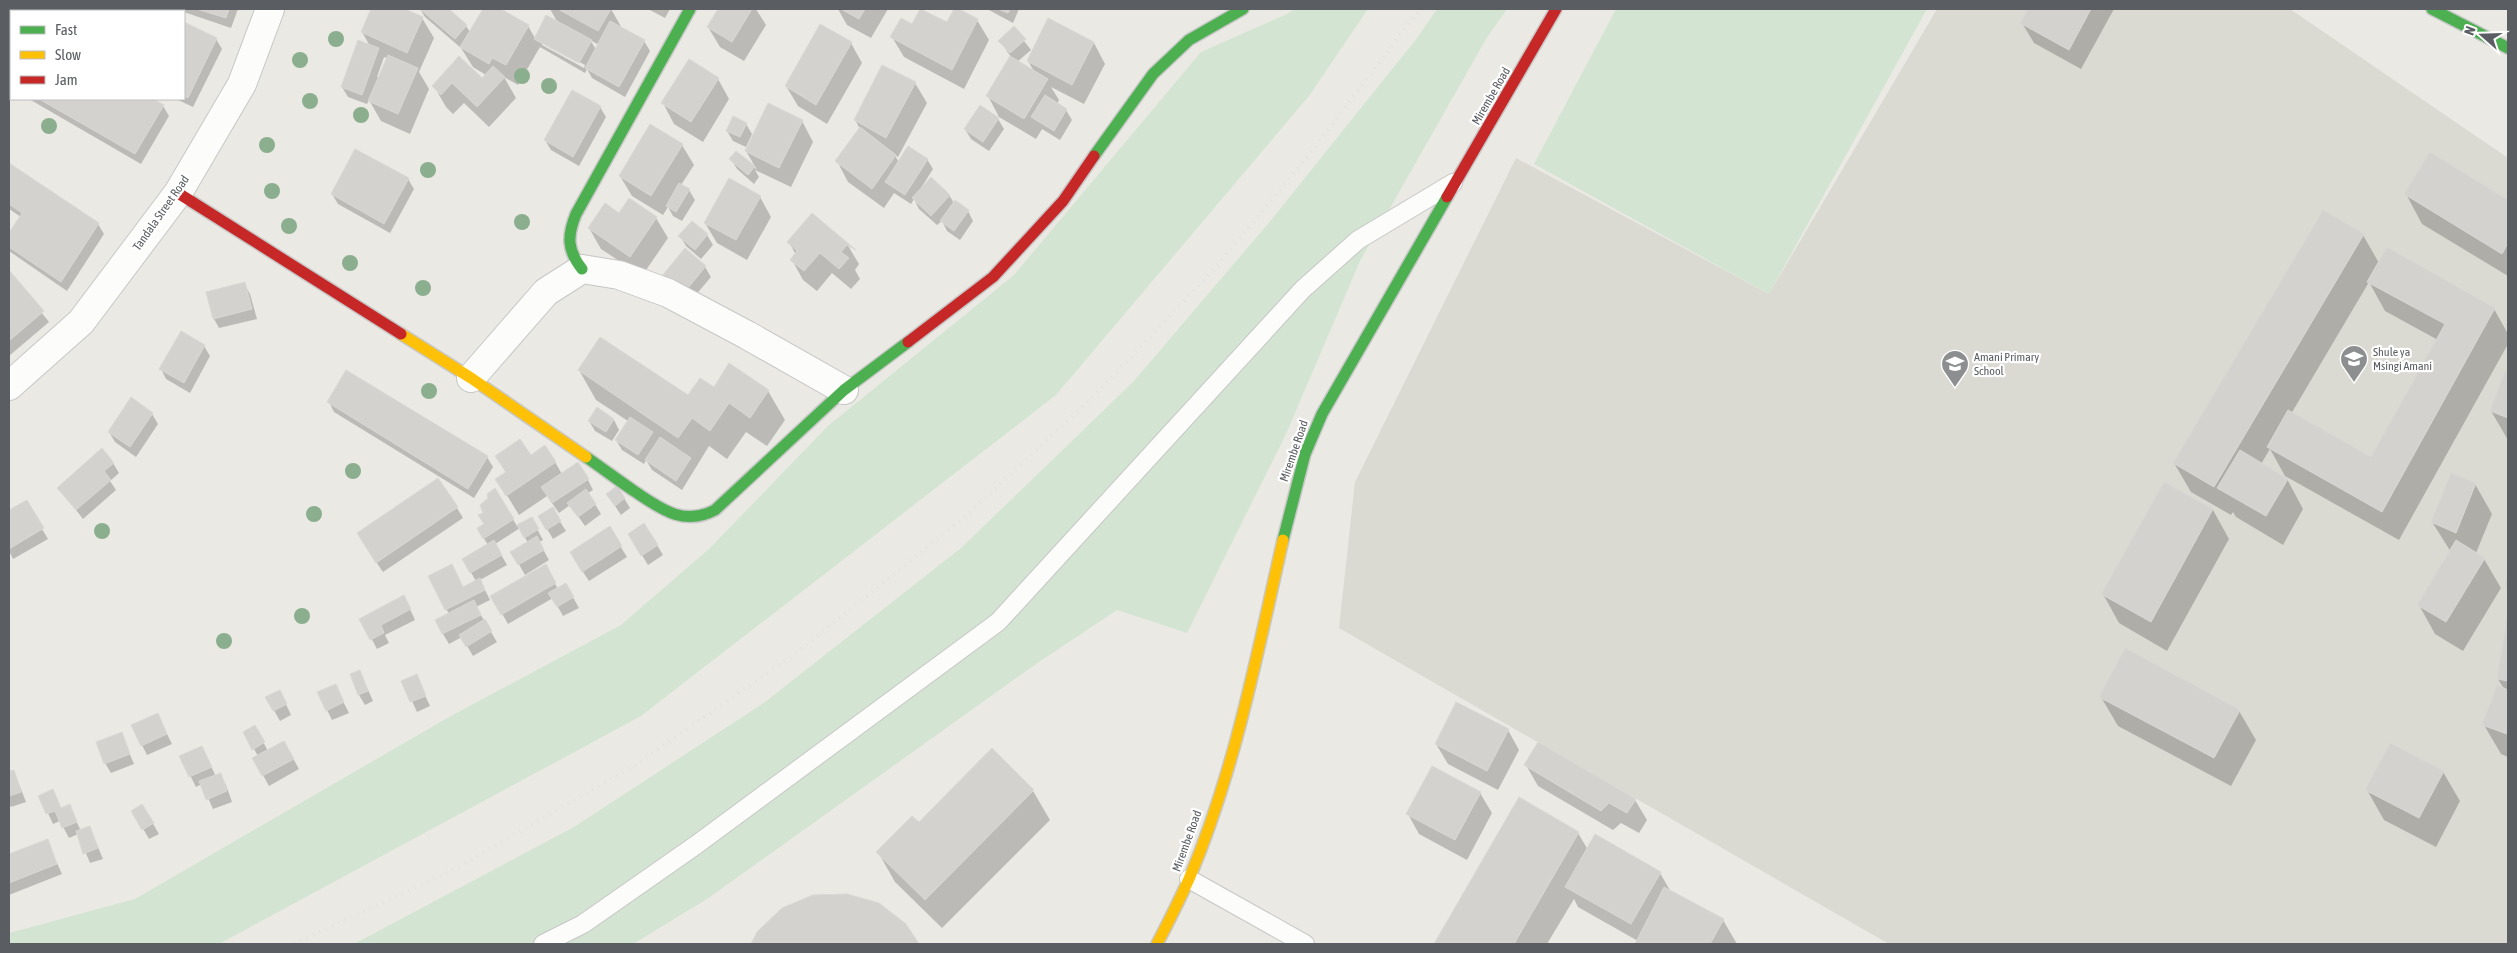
<svg xmlns="http://www.w3.org/2000/svg" width="2517" height="953" viewBox="0 0 2517 953" font-family="'Asap Condensed',sans-serif">
<style>
.education{fill:#dad9d2}
.green{fill:#d3e5d2}
.shadow{fill:#0003;fill-rule:evenodd}
.building{fill:#d3d2cf;stroke:#d9d8d4}
.lines{fill:none;stroke-linecap:round;stroke-linejoin:round}
.lane-casing{stroke:#c6c7c6;stroke-width:20}
.street-casing{stroke:#c6c7c6;stroke-width:30}
.fast-casing{stroke:#c7c7c7;stroke-width:14}
.slow-casing{stroke:#c7c7c7;stroke-width:14}
.jam-casing{stroke:#c7c7c7;stroke-width:14}
.lane{stroke:#fcfcfb;stroke-width:18}
.street{stroke:#fcfcfb;stroke-width:28}
.fast{stroke:#4caf50;stroke-width:11}
.slow{stroke:#ffc107;stroke-width:11}
.jam{stroke:#c62828;stroke-width:11}
.rail{stroke:#e2e2e1;stroke-width:4;stroke-dasharray:1 6;stroke-linecap:butt}
.tree{fill:#8aae8e}
.labels{text-anchor:middle;dominant-baseline:central;stroke-width:4.5;stroke-linejoin:round;paint-order:stroke}
.street-label{font-size:12px;fill:#5a5d61;stroke:#fff}
.poi-label{font-size:12px;fill:#5a5d61;stroke:#fff;text-anchor:start}
</style>
<rect width="100%" height="100%" fill="#eae9e4"/>
<path class="education" d="M1937,9H2290L2508,158V944H1889L1339,628L1355,482L1516,158L1769,294Z"/>
<g class="green">
<path d="M1293,9H1368L1309,96L1056,395L641,716L219,944H9V933L135,899L449,717L621,625L710,548L828,426L1014,275L1201,52L1289,13Z"/>
<path d="M1437,9H1507L1486,39L1360,261L1286,434L1187,633L1117,610L1036,664L707,899L633,944H354L574,827L765,702L961,548L1134,381L1272,219L1417,38Z"/>
<path d="M1616,9H1927L1769,294L1534,164Z"/>
</g>
<g class="shadow">
<path d="M57,9H154L159,11H56Z"/>
<path d="M175,9H238L231,28Z"/>
<path d="M373,9H402L422,18L434,38L419,72L429,89L410,134L381,121L369,100L367,104L348,97L342,87L370,46L362,32ZM384,57L387,58L379,77H377Z"/>
<path d="M420,9H447L466,26L470,32L484,9H498L528,26L535,38L558,23L550,9H611L623,30L644,41L650,51L625,97L592,78L587,69L585,73L540,47L518,85L504,77L516,98L489,127L464,103L453,114L446,107L434,86L459,58L482,80L486,75L473,67L461,48L425,17ZM590,40L599,45L596,50L594,46ZM542,42L585,65L584,68L542,45Z"/>
<path d="M648,9H670L665,18Z"/>
<path d="M719,9H756L766,25L744,61L720,47L708,27Z"/>
<path d="M838,9H888L871,38L847,25Z"/>
<path d="M921,9L947,23L955,9L977,20L989,40L964,89L904,57L892,37L912,25Z"/>
<path d="M987,9H1019L1013,23Z"/>
<path d="M2030,9H2114L2081,69L2034,43L2022,23Z"/>
<path d="M1049,20L1094,43L1105,64L1084,104L1051,87L1059,100L1057,104L1066,110L1072,120L1060,140L1042,129L1036,139L999,117L988,96L1011,57L1000,41L1014,28L1031,50L1017,62L1035,73L1028,61Z"/>
<path d="M184,23L216,39L222,49L193,107L176,99H184Z"/>
<path d="M851,43L862,63L827,124L798,106L786,86Z"/>
<path d="M718,79L729,99L703,142L674,124L663,103Z"/>
<path d="M915,83L927,103L898,157L895,155L899,163L927,159L933,169L921,188L949,195L954,203L968,211L973,221L960,240L947,231L942,221L937,225L919,209L914,199L911,204L894,193L884,208L848,182L837,161L860,129L855,120Z"/>
<path d="M29,99H150L163,106L169,116L141,164Z"/>
<path d="M600,107L606,117L579,166L551,150L545,140Z"/>
<path d="M998,119L1004,129L989,151L971,139L965,129Z"/>
<path d="M802,121L813,142L791,187L755,170L759,177L754,184L737,169L731,159L737,153L757,170L746,151Z"/>
<path d="M746,124L752,134L746,147L733,141L727,131Z"/>
<path d="M682,145L694,165L681,185L689,190L695,200L682,221L673,216L668,207L663,215L632,196L620,176Z"/>
<path d="M2431,154L2508,202V276L2422,224L2406,194Z"/>
<path d="M9,165L98,224L104,234L67,291L9,251V236L21,217L9,209Z"/>
<path d="M408,179L414,189L390,233L338,204L332,194Z"/>
<path d="M760,197L771,217L747,260L717,243L705,223Z"/>
<path d="M656,218L668,238L642,276L601,249L589,228Z"/>
<path d="M692,222L707,235L713,245L701,259L686,246L680,236Z"/>
<path d="M2363,235L2379,263L2494,309L2508,334V344L2399,540L2285,476L2270,449L2261,464L2287,479L2303,509L2283,545L2236,517L2233,512L2231,515L2191,492L2174,463ZM2369,282L2385,311L2438,340L2371,458L2291,414Z"/>
<path d="M789,242L847,244L859,264L855,270L860,279L851,289L832,273L817,291L803,280L792,260L796,255Z"/>
<path d="M685,250L705,267L711,277L689,303L669,286Z"/>
<path d="M9,272L49,322L9,356Z"/>
<path d="M244,284L250,294L257,319L219,328L214,319Z"/>
<path d="M204,346L210,356L190,393L166,379L161,369Z"/>
<path d="M579,370L689,397L714,388L768,391L785,420L767,446L746,432L727,459L709,446L682,490L652,470L646,460L644,464L622,450L616,440L628,421L596,400Z"/>
<path d="M347,372L487,457L493,467L474,498L334,412L329,402Z"/>
<path d="M2505,373L2508,374V440L2491,411Z"/>
<path d="M152,414L158,424L136,457L115,442L109,432Z"/>
<path d="M614,420L619,430L612,441L595,431L589,421Z"/>
<path d="M497,457H531L555,462L562,474L588,480L593,490L588,493L601,514L585,526L570,505L559,513L547,496L519,515L497,479L506,473Z"/>
<path d="M113,463L119,473L110,481L116,490L83,519L59,488Z"/>
<path d="M2164,484L2213,510L2229,539L2167,651L2119,623L2103,594Z"/>
<path d="M2475,484L2492,514L2476,553L2484,559L2501,588L2463,651L2435,634L2419,605L2451,552L2432,522Z"/>
<path d="M495,490L517,526L531,518L543,540L539,542L549,560L525,575L512,552L528,543L520,528L495,544L507,565L480,580L490,600L476,607L497,642L473,656L462,637L449,644L443,634L436,620L449,614L430,577L463,588L476,581L463,559L488,545L478,529L485,524L484,514Z"/>
<path d="M607,494L624,498L630,508L621,515Z"/>
<path d="M26,502L48,539L13,559L9,551V512Z"/>
<path d="M457,508L463,518L383,572L364,544Z"/>
<path d="M552,509L566,531L553,539L540,517Z"/>
<path d="M609,528L627,557L589,581L577,563Z"/>
<path d="M629,534L657,545L663,555L648,565Z"/>
<path d="M545,566L558,589L566,585L579,608L563,616L553,598L508,624L492,596Z"/>
<path d="M409,607L415,620L385,635L389,643L377,649L361,619Z"/>
<path d="M2508,619V757L2501,754L2484,725L2504,689L2498,679Z"/>
<path d="M360,672L373,701L365,705L359,695Z"/>
<path d="M416,676L430,706L417,712L403,681Z"/>
<path d="M335,686L349,713L332,720L327,710Z"/>
<path d="M2101,697L2239,711L2256,740L2231,786L2118,726Z"/>
<path d="M267,698L285,702L291,715L280,721Z"/>
<path d="M157,714L172,744L147,755L142,745Z"/>
<path d="M255,727L268,751L284,742L299,769L269,786L254,759L258,756L245,733Z"/>
<path d="M1508,730L1519,750L1498,790L1448,764L1436,744Z"/>
<path d="M121,734L134,764L111,773L105,763Z"/>
<path d="M992,750L1033,791L1050,820L942,928L895,882L878,852L919,824Z"/>
<path d="M181,757H207L216,777L221,775L226,785L232,802L213,809L202,784L196,787Z"/>
<path d="M1526,765L1635,800L1647,820L1639,833L1621,823L1613,830L1538,786Z"/>
<path d="M14,771L26,802L11,807L9,804V772Z"/>
<path d="M2443,772L2460,801L2436,847L2384,820L2367,790Z"/>
<path d="M1480,793L1492,813L1467,860L1419,834L1408,814Z"/>
<path d="M40,796L62,810L69,806L81,831L90,828L103,859L90,863L78,834L69,838L60,821L53,824Z"/>
<path d="M1520,799L1578,833L1588,850L1660,873L1671,892L1723,920L1737,944H1636L1638,941L1578,907L1574,899L1547,944H1435Z"/>
<path d="M142,805L159,834L149,839L133,811Z"/>
<path d="M47,841L62,874L9,895V856Z"/>
<path d="M905,925L917,944H752L758,933Z"/>
</g>
<g class="building">
<path d="M56,9H157L162,11H55Z"/>
<path d="M197,9H229L226,18Z"/>
<path d="M371,9H405L423,17L407,53L361,32Z"/>
<path d="M420,9H449L467,25L455,39Z"/>
<path d="M483,9H501L529,25L506,65L492,58L489,64L460,47Z"/>
<path d="M558,9H611L598,31Z"/>
<path d="M718,9H752L732,42L707,27Z"/>
<path d="M841,9H865L859,19Z"/>
<path d="M920,9L947,22L954,9H959L978,19L952,70L890,37L901,18L912,24Z"/>
<path d="M998,9H1010L1008,13Z"/>
<path d="M2028,9H2091L2069,50L2020,23Z"/>
<path d="M546,15L592,40L579,63L534,39Z"/>
<path d="M1048,18L1094,42L1072,85L1027,61Z"/>
<path d="M610,21L645,40L619,87L585,68Z"/>
<path d="M184,22L217,38L188,98L184,96Z"/>
<path d="M820,24L852,42L816,105L785,86Z"/>
<path d="M1014,26L1026,39L1010,53L998,41Z"/>
<path d="M358,40L379,48L362,95L341,87Z"/>
<path d="M388,55L418,68L398,114L368,101Z"/>
<path d="M459,56L482,78L493,66L505,77L477,107L452,83L441,95L432,86Z"/>
<path d="M1010,56L1048,79L1024,119L986,96Z"/>
<path d="M689,59L719,78L691,122L661,103Z"/>
<path d="M882,65L916,82L886,138L854,120Z"/>
<path d="M572,90L601,106L573,157L544,140Z"/>
<path d="M1045,95L1067,109L1054,131L1031,117Z"/>
<path d="M39,99H153L164,105L135,154Z"/>
<path d="M768,103L803,120L779,168L745,151Z"/>
<path d="M980,105L999,118L983,142L964,129Z"/>
<path d="M733,116L747,123L740,137L726,131Z"/>
<path d="M650,124L683,144L651,196L619,176Z"/>
<path d="M860,127L896,155L872,189L835,161Z"/>
<path d="M908,146L928,159L905,195L885,182Z"/>
<path d="M355,149L409,178L384,224L331,194Z"/>
<path d="M736,151L755,166L748,175L729,159Z"/>
<path d="M2430,152L2508,200V243L2502,254L2404,194Z"/>
<path d="M9,163L99,223L61,282L9,247V233L22,213L9,204Z"/>
<path d="M931,177L950,195L931,216L912,198Z"/>
<path d="M729,178L761,196L736,240L704,223Z"/>
<path d="M679,183L690,189L676,212L666,206Z"/>
<path d="M629,198L657,217L630,257L588,228L605,203L619,213Z"/>
<path d="M955,200L969,210L954,231L940,221Z"/>
<path d="M2323,210L2364,234L2214,487L2173,463Z"/>
<path d="M812,213L856,250L847,245L841,252L849,258L839,269L820,253L804,271L790,260L797,251L787,242Z"/>
<path d="M692,221L708,234L695,250L678,236Z"/>
<path d="M2387,247L2495,308L2382,512L2267,447L2288,410L2371,457L2445,324L2367,282Z"/>
<path d="M685,248L706,266L683,294L662,276Z"/>
<path d="M9,270L44,311L9,341Z"/>
<path d="M245,282L252,309L213,319L206,292Z"/>
<path d="M181,331L205,345L184,383L159,369Z"/>
<path d="M600,337L688,395L700,378L714,387L729,363L769,390L750,418L729,403L710,431L692,418L678,438L578,370Z"/>
<path d="M346,370L488,456L468,489L327,402Z"/>
<path d="M2505,371L2508,373V418L2490,411Z"/>
<path d="M131,397L153,413L130,447L108,432Z"/>
<path d="M597,407L614,419L606,432L588,421Z"/>
<path d="M630,417L653,432L638,455L615,440Z"/>
<path d="M660,437L691,458L676,481L645,460Z"/>
<path d="M520,439L531,455L545,445L556,462L506,496L495,479L506,472L495,456Z"/>
<path d="M102,448L114,463L104,471L111,480L76,510L57,488Z"/>
<path d="M2240,450L2288,479L2266,516L2217,488Z"/>
<path d="M578,462L589,479L552,503L541,487Z"/>
<path d="M2451,473L2476,483L2456,533L2431,522Z"/>
<path d="M438,478L458,507L376,563L357,533Z"/>
<path d="M2164,482L2213,509L2151,622L2101,594Z"/>
<path d="M617,486L625,498L615,506L606,494Z"/>
<path d="M495,488L514,519L483,539L477,528L484,524L478,515L483,513L480,505L488,498L487,494Z"/>
<path d="M586,489L596,504L578,517L567,503Z"/>
<path d="M27,500L44,528L9,549V510Z"/>
<path d="M553,507L561,521L546,530L538,516Z"/>
<path d="M532,517L539,529L524,538L517,525Z"/>
<path d="M644,523L658,545L641,556L628,534Z"/>
<path d="M610,526L622,546L582,572L570,552Z"/>
<path d="M537,536L544,550L518,565L510,552Z"/>
<path d="M494,540L502,555L470,573L462,559Z"/>
<path d="M2456,540L2485,558L2446,622L2417,605Z"/>
<path d="M452,564L463,587L480,578L485,590L445,610L428,576Z"/>
<path d="M546,564L556,583L501,615L490,596Z"/>
<path d="M2508,569V587L2505,586Z"/>
<path d="M566,583L574,597L557,607L548,593Z"/>
<path d="M404,595L411,609L381,625L384,633L370,640L359,619Z"/>
<path d="M474,600L481,615L442,634L435,620Z"/>
<path d="M2508,612V681L2497,679Z"/>
<path d="M485,619L492,631L466,647L459,635Z"/>
<path d="M2125,648L2240,710L2214,758L2099,697Z"/>
<path d="M360,670L368,691L358,695L350,674Z"/>
<path d="M417,674L426,696L410,702L401,681Z"/>
<path d="M336,684L344,702L326,711L317,692Z"/>
<path d="M2497,685L2508,690L2507,734L2482,725Z"/>
<path d="M280,690L287,704L273,711L265,697Z"/>
<path d="M1456,702L1509,729L1487,771L1435,744Z"/>
<path d="M158,713L167,734L141,746L131,725Z"/>
<path d="M255,725L265,742L252,750L243,732Z"/>
<path d="M122,732L130,754L104,764L96,742Z"/>
<path d="M284,741L294,759L262,776L252,758Z"/>
<path d="M1538,742L1636,799L1627,813L1609,803L1601,811L1524,765Z"/>
<path d="M2390,743L2444,771L2419,818L2365,790Z"/>
<path d="M202,746L212,767L189,777L179,756Z"/>
<path d="M992,748L1034,790L925,900L876,852L912,816L919,822Z"/>
<path d="M1432,766L1481,792L1455,840L1406,814Z"/>
<path d="M14,770L21,792L9,796V771Z"/>
<path d="M221,773L227,791L206,800L199,781Z"/>
<path d="M53,789L61,808L70,804L77,822L62,828L55,811L46,814L38,796Z"/>
<path d="M1519,797L1579,832L1514,944H1434Z"/>
<path d="M142,804L154,823L142,830L131,811Z"/>
<path d="M90,826L98,848L83,854L76,831Z"/>
<path d="M1595,834L1661,872L1631,924L1565,887Z"/>
<path d="M48,839L57,864L9,883V854Z"/>
<path d="M1664,887L1724,919L1710,944H1635Z"/>
<path d="M847,894L879,903L906,924L919,944H751L757,932L782,908L813,895Z"/>
</g>
<g class="lines">
<defs>
<g id="lane">
<path d="M1189,879L1305,944"/>
<path d="M543,944L583,924L696,845L998,622L1303,289L1358,240L1453,183"/>
</g>
<g id="street">
<path d="M471,378L546,292L582,269L619,275L668,293L747,335L844,390"/>
<path d="M9,386L81,322L178,193L242,84L270,9"/>
</g>
<g id="fast">
<path d="M2432,9L2508,48"/>
<path d="M1094,156L1153,74L1189,40L1243,9"/>
<path d="M582,269C567,250 567,236 576,214L690,9"/>
<path d="M586,457C602,468 618,480 634,491C660,508 683,527 715,510L844,390L908,342"/>
<path d="M1283,540L1305,454L1322,414L1447,197"/>
</g>
<g id="slow">
<path d="M401,334L471,378L586,457"/>
<path d="M1157,944C1168,923 1179,901 1189,879C1235,771 1257,654 1283,540"/>
</g>
<g id="jam">
<path d="M178,193L401,334"/>
<path d="M1447,197L1556,9"/>
<path d="M908,342L993,277L1063,201L1094,156"/>
</g>
</defs>
<use href="#lane" class="lane-casing"/>
<use href="#street" class="street-casing"/>
<use href="#fast" class="fast-casing"/>
<use href="#slow" class="slow-casing"/>
<use href="#jam" class="jam-casing"/>
<use href="#lane" class="lane"/>
<use href="#street" class="street"/>
<use href="#fast" class="fast"/>
<use href="#slow" class="slow"/>
<use href="#jam" class="jam"/>
<path class="rail" d="M294,944L455,869L637,764L799,651L967,515L1099,391L1215,268L1313,150L1420,9"/>
</g>
<g class="tree">
<circle cx="336" cy="39" r="8"/>
<circle cx="300" cy="60" r="8"/>
<circle cx="522" cy="76" r="8"/>
<circle cx="549" cy="86" r="8"/>
<circle cx="310" cy="101" r="8"/>
<circle cx="361" cy="115" r="8"/>
<circle cx="49" cy="126" r="8"/>
<circle cx="267" cy="145" r="8"/>
<circle cx="428" cy="170" r="8"/>
<circle cx="272" cy="191" r="8"/>
<circle cx="522" cy="222" r="8"/>
<circle cx="289" cy="226" r="8"/>
<circle cx="350" cy="263" r="8"/>
<circle cx="423" cy="288" r="8"/>
<circle cx="429" cy="391" r="8"/>
<circle cx="353" cy="471" r="8"/>
<circle cx="314" cy="514" r="8"/>
<circle cx="102" cy="531" r="8"/>
<circle cx="302" cy="616" r="8"/>
<circle cx="224" cy="641" r="8"/>
</g>
<defs>
<symbol id="school-pin" viewBox="-11 -11 22 30"><path d="M0 17L-7.5 6A9.5 9.5 0 1 1 7.5 6Z" fill="#8c8e8f" stroke="#fff"/><path d="M0-5L7-2L0 1L-7-2ZM-4 1L0 2.5L4 1V4Q0 6-4 4Z" fill="#fff"/></symbol>
</defs>
<g fill-rule="evenodd">
<use href="#school-pin" x="2338" y="343" width="32" height="43"/>
<use href="#school-pin" x="1939" y="348" width="32" height="43"/>
</g>
<g class="labels">
<g class="street-label">
<text transform="translate(1491 96) rotate(-60)">Mirembe Road</text>
<text transform="translate(161 213) rotate(-55)">Tandala Street Road</text>
<text transform="translate(1294 451) rotate(-71)">Mirembe Road</text>
<text transform="translate(1187 841) rotate(-70)">Mirembe Road</text>
</g>
<g class="poi-label">
<text x="2373" y="352">Shule ya<tspan x="2373" dy="14">Msingi Amani</tspan></text>
<text x="1974" y="357">Amani Primary<tspan x="1974" dy="14">School</tspan></text>
</g>
</g>
<rect width="2517" height="953" fill="none" stroke="#5a5d61" stroke-width="20"/>
<rect x="10" y="10" width="175" height="90" fill="#ffffff" stroke="#bdbec0"/>
<rect x="20" y="26" width="25" height="8" fill="#4caf50" stroke="#bdbec0"/>
<text x="55" y="35" font-size="15" fill="#5a5d61">Fast</text>
<rect x="20" y="51" width="25" height="8" fill="#ffc107" stroke="#bdbec0"/>
<text x="55" y="60" font-size="15" fill="#5a5d61">Slow</text>
<rect x="20" y="76" width="25" height="8" fill="#c62828" stroke="#bdbec0"/>
<text x="55" y="85" font-size="15" fill="#5a5d61">Jam</text>
<g transform="translate(2482 35) rotate(290)" stroke="#ffffff" stroke-width="4" paint-order="stroke">
<path d="M0-4L9 19L0 12L-9 19Z" fill="#5a5d61"/>
<text y="-8" font-size="14" font-weight="bold" text-anchor="middle" fill="#5a5d61">N</text>
</g>
</svg>
